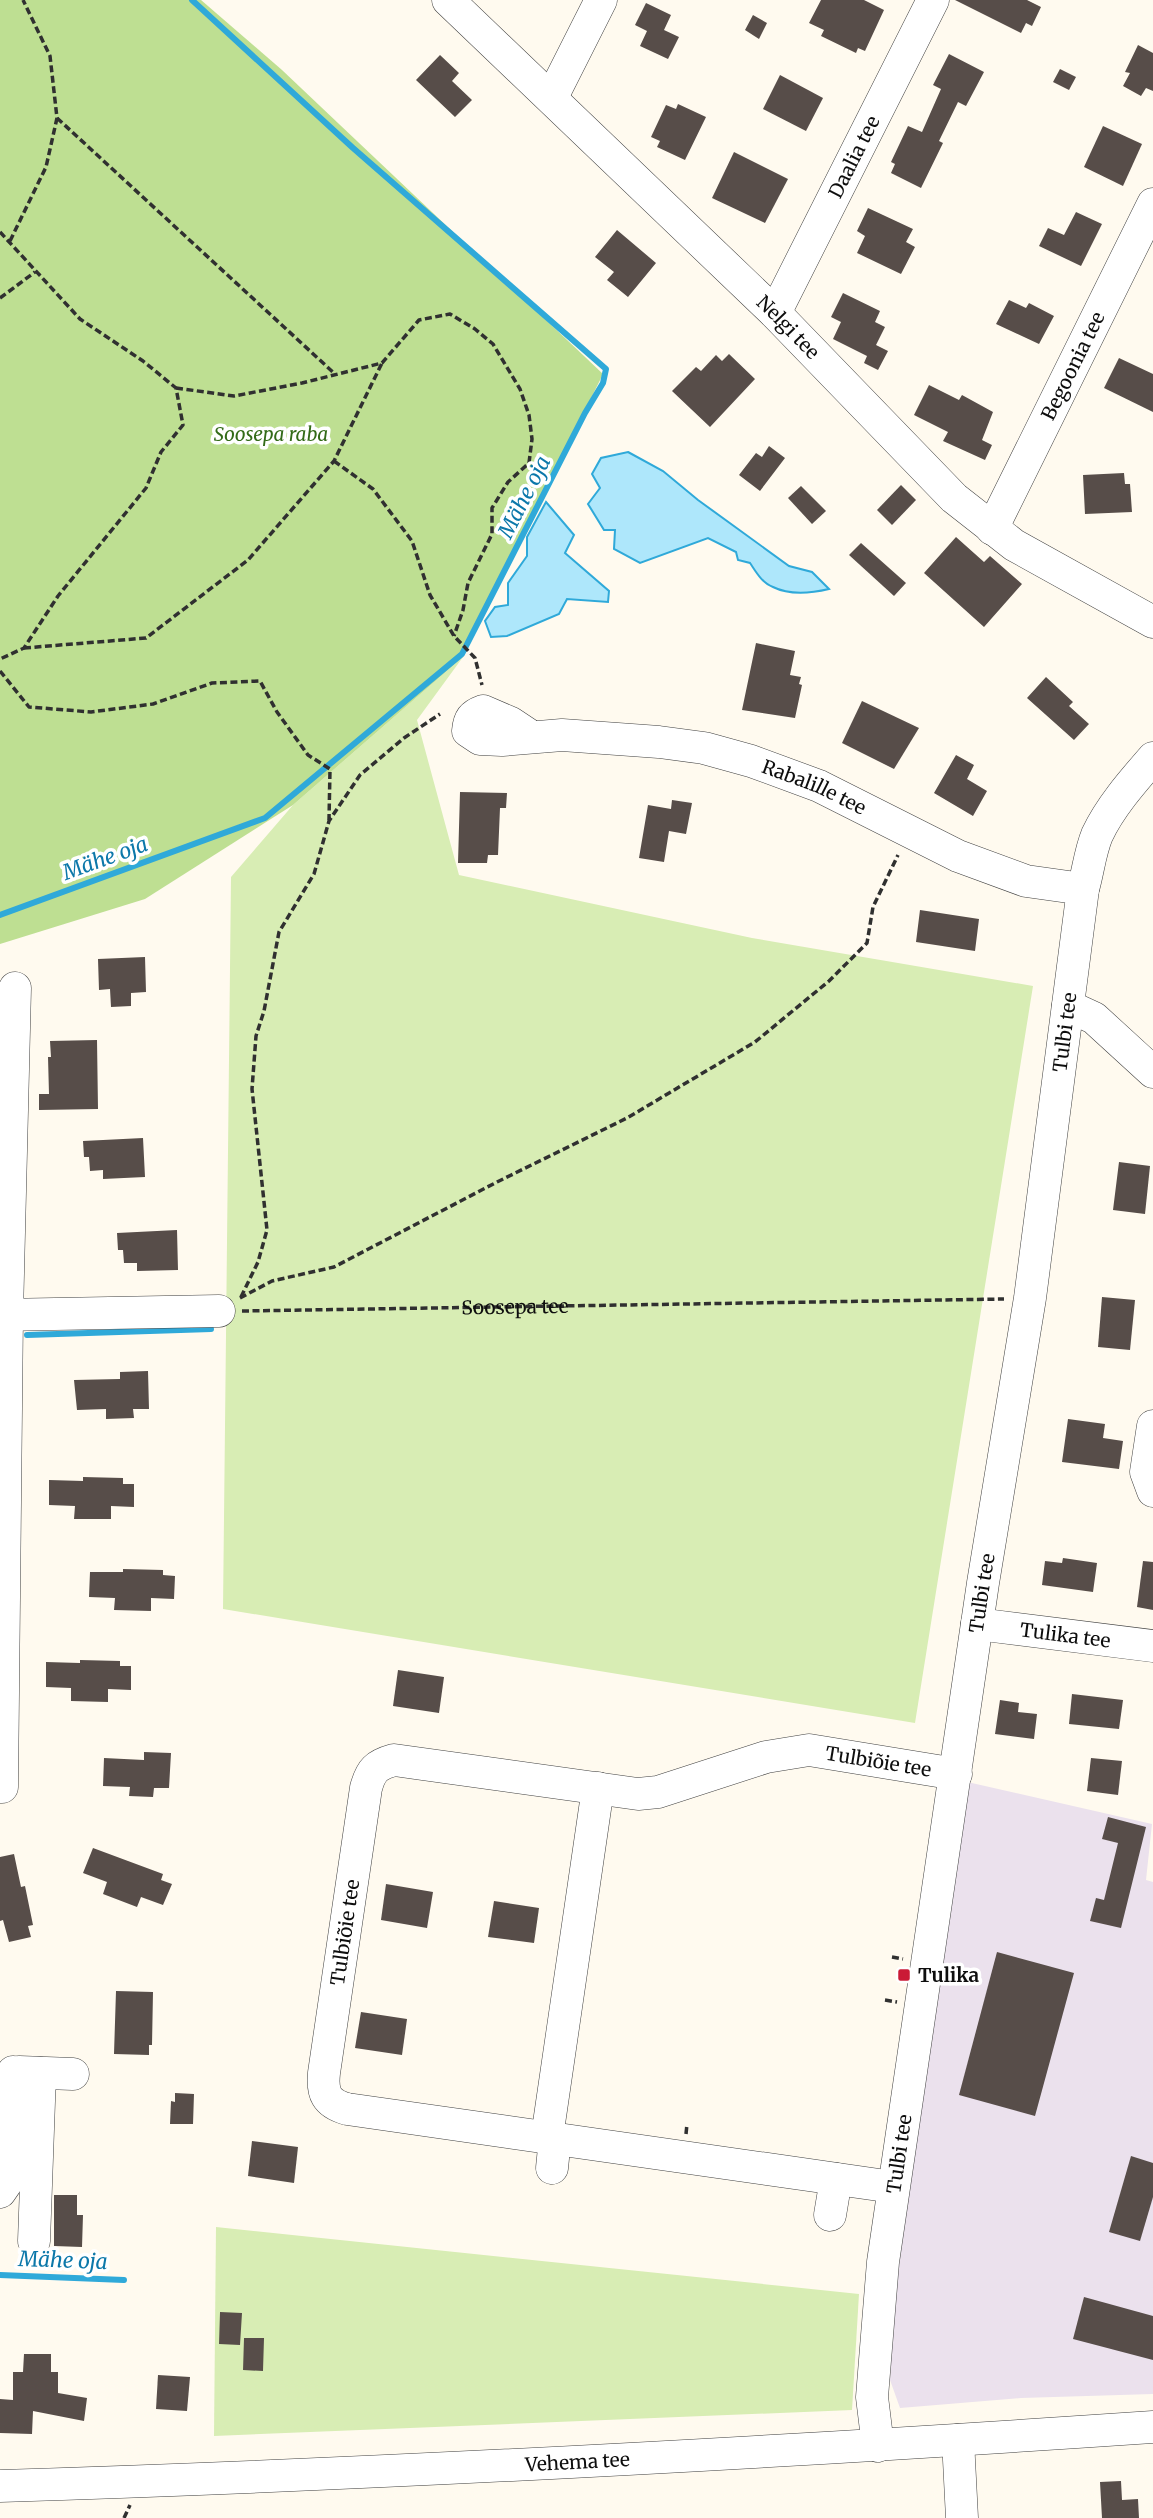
<svg xmlns="http://www.w3.org/2000/svg" width="1153" height="2518" viewBox="0 0 1153 2518" font-family="Merriweather,serif">
<style>
.industrial{fill:#ebe1ed}
.green{fill:#d8edb4}
.forest{fill:#bedf92}
.water{fill:#aee7fb;stroke:#2fa9d9;stroke-width:2}
.lines{fill:none;stroke-linecap:round;stroke-linejoin:round}
.stream{stroke:#2fa9d9;stroke-width:6}
.building{fill:#574d49}
.minor-casing{stroke:#414141;stroke-width:33}
.path{stroke:#303030;stroke-width:3.5;stroke-dasharray:7 3.5;stroke-linecap:butt}
.minor{stroke:#fff;stroke-width:32}
.poi-dot{fill:#ca1a36;stroke:#fff;stroke-width:2.5}
.labels{text-anchor:middle;dominant-baseline:central;stroke-width:7;stroke-linejoin:round;paint-order:stroke}
.street-label{font-size:19px;fill:#0e0e0e;stroke:#fff}
.park-label{font-size:19px;font-style:italic;fill:#336b18;stroke:#fff}
.poi-label{font-size:19px;font-weight:bold;fill:#0e0e0e;stroke:#fff;text-anchor:start}
.water-label{font-size:21px;font-style:italic;fill:#0c78aa;stroke:#fff}
</style>
<rect width="100%" height="100%" fill="#fffaef"/>
<path class="industrial" d="M963,1781L1152,1824L1146,1880L1153,1882V2394L1021,2398L900,2408L890,2380L894,2303Z"/>
<g class="green">
<path d="M463,657L417,720L459,875L752,938L1033,986L915,1723L223,1609L231,877L293,805Z"/>
<path d="M216,2227L859,2294L852,2410L214,2436Z"/>
</g>
<path class="forest" d="M0,0H201L282,70L603,374L463,657L293,805L145,899L0,944Z"/>
<g class="water">
<path d="M628,452L663,471L698,500L789,566L812,572L829,589C812,593 789,595 773,587C762,583 756,572 750,563L738,560L736,552L708,538L640,563L614,549L615,530H604L588,504L600,488L592,474L601,458Z"/>
<path d="M546,502L574,535L565,553L609,591L608,602L567,599L559,614L507,636L491,637L485,621L495,607L508,605V583L527,556V537Z"/>
</g>
<g class="lines">
<g class="stream">
<path d="M0,915L265,818L462,654L585,413L603,383L606,369L353,148L192,0"/>
<path d="M27,1335L211,1329"/>
<path d="M0,2275L124,2280"/>
</g>
</g>
<g class="building">
<path d="M821,0H864L884,10L865,51L858,48L856,53L821,36L824,30L809,23Z"/>
<path d="M955,0H1027L1041,7L1032,26L1026,23L1021,33Z"/>
<path d="M646,3L671,15L664,30L679,37L668,59L640,46L647,31L635,25Z"/>
<path d="M753,15L767,23L759,39L745,30Z"/>
<path d="M1138,45L1153,53V91L1146,88L1141,96L1123,86L1130,73L1125,72Z"/>
<path d="M949,54L984,72L966,106L958,102L939,141L943,143L921,188L891,173L895,164L891,162L908,126L922,132L941,89L933,85Z"/>
<path d="M440,55L459,73L452,81L472,100L455,117L416,80Z"/>
<path d="M1060,69L1076,77L1069,90L1053,82Z"/>
<path d="M780,75L823,98L806,131L763,109Z"/>
<path d="M678,104L706,117L685,160L657,147L660,141L651,137L666,105L676,109Z"/>
<path d="M1103,126L1142,144L1123,186L1084,167Z"/>
<path d="M734,152L788,179L765,223L712,198Z"/>
<path d="M868,208L913,229L906,242L915,247L901,274L857,253L865,236L857,231Z"/>
<path d="M1076,212L1102,224L1081,266L1039,246L1048,228L1064,235Z"/>
<path d="M617,230L656,263L628,297L607,280L614,272L595,257Z"/>
<path d="M843,293L880,311L875,322L885,327L876,345L888,351L878,370L864,363L867,356L833,339L841,322L831,317Z"/>
<path d="M1009,300L1026,308L1029,303L1054,316L1039,344L996,324Z"/>
<path d="M729,354L755,379L710,427L672,391L696,367L701,371L716,355L722,361Z"/>
<path d="M1119,358L1153,374V412L1104,388Z"/>
<path d="M929,385L959,400L962,395L993,412L982,440L992,445L985,460L943,441L948,432L914,415Z"/>
<path d="M769,446L785,458L760,491L739,475L756,453L762,457Z"/>
<path d="M1124,473L1125,484H1130L1132,512L1085,514L1083,475Z"/>
<path d="M901,485L916,500L892,525L877,510Z"/>
<path d="M801,486L826,511L812,524L788,498Z"/>
<path d="M956,537L984,562L990,556L1022,584L984,627L924,573Z"/>
<path d="M861,543L906,583L894,596L849,555Z"/>
<path d="M756,643L795,651L790,675L801,677L799,684L802,685L795,718L742,710Z"/>
<path d="M1046,677L1073,702L1069,706L1089,724L1074,740L1027,698Z"/>
<path d="M862,701L919,728L894,769L842,743Z"/>
<path d="M956,755L974,765L967,779L987,791L973,816L934,793Z"/>
<path d="M460,792L507,793L506,808H500L498,855H488L487,863H458Z"/>
<path d="M672,800L692,803L686,834L669,831L664,862L639,858L648,805L671,809Z"/>
<path d="M920,910L979,919L975,951L916,942Z"/>
<path d="M145,957L146,992L131,993V1006L111,1007L110,989L99,990L98,959Z"/>
<path d="M97,1040L98,1109L39,1110V1094H49L48,1057H51L50,1041Z"/>
<path d="M143,1138L145,1177L103,1179V1170L90,1171L89,1157H84L83,1141Z"/>
<path d="M1119,1162L1150,1166L1145,1214L1113,1210Z"/>
<path d="M177,1230L178,1270L137,1271V1263H124L123,1250H118L117,1233Z"/>
<path d="M1102,1297L1135,1300L1130,1350L1098,1347Z"/>
<path d="M148,1371L149,1409H133L134,1418L106,1419V1409L77,1410L74,1380L120,1379V1372Z"/>
<path d="M1068,1419L1105,1424L1103,1438L1123,1441L1119,1469L1062,1462Z"/>
<path d="M83,1477L123,1478V1484H134V1507L111,1506V1519H74L75,1506L49,1505V1480L83,1481Z"/>
<path d="M1063,1558L1097,1563L1093,1592L1042,1585L1045,1561L1062,1563Z"/>
<path d="M1143,1561L1153,1562V1610L1137,1607Z"/>
<path d="M123,1569L163,1570V1575L175,1576L174,1599L151,1598V1611L114,1610L115,1598L89,1597L90,1572H123Z"/>
<path d="M80,1660L120,1661V1666H131V1690L108,1689V1702L71,1701V1688L46,1687V1662L80,1663Z"/>
<path d="M398,1670L444,1677L439,1713L393,1706Z"/>
<path d="M1072,1694L1123,1700L1119,1729L1069,1724Z"/>
<path d="M1000,1700L1019,1703L1018,1712L1037,1714L1034,1739L995,1734Z"/>
<path d="M144,1752L171,1753L169,1788H154L153,1797L129,1796L130,1787L103,1786L104,1758L144,1760Z"/>
<path d="M1091,1758L1122,1761L1118,1795L1087,1791Z"/>
<path d="M1108,1817L1146,1827L1121,1928L1090,1921L1096,1898L1104,1900L1118,1843L1102,1839Z"/>
<path d="M93,1848L163,1874L161,1880L172,1884L163,1905L141,1897L137,1907L103,1894L107,1882L83,1873Z"/>
<path d="M14,1854L21,1887L25,1886L33,1925L28,1926L31,1937L9,1942L3,1920L0,1921V1857Z"/>
<path d="M386,1884L433,1892L427,1928L381,1920Z"/>
<path d="M494,1901L539,1908L534,1943L488,1937Z"/>
<path d="M997,1952L1074,1973L1035,2116L959,2095Z"/>
<path d="M116,1991L153,1992L152,2045H149V2055L114,2054Z"/>
<path d="M361,2012L407,2019L402,2055L355,2048Z"/>
<path d="M175,2093L194,2094L193,2124H170L171,2101L175,2102Z"/>
<path d="M252,2141L298,2147L294,2183L248,2176Z"/>
<path d="M1131,2156L1153,2163V2197L1140,2241L1109,2232Z"/>
<path d="M54,2195H77V2215H83L82,2247L54,2246Z"/>
<path d="M1084,2297L1153,2316V2360L1073,2339Z"/>
<path d="M220,2312L242,2313L240,2345L219,2344Z"/>
<path d="M244,2338H264L263,2371L243,2370Z"/>
<path d="M24,2354H51V2372H58V2393L87,2398L84,2421L33,2411L32,2434L0,2433V2399L13,2400V2372H23Z"/>
<path d="M158,2375L190,2377L187,2411L156,2409Z"/>
<path d="M1121,2481L1122,2500L1138,2499L1139,2518H1102L1100,2482Z"/>
</g>
<g class="lines">
<defs>
<g id="minor">
<path id="s2" d="M448,0L775,313L954,498L1014,545L1153,622"/>
<path d="M552,97L601,0"/>
<path id="s3" d="M775,313L933,0"/>
<path id="s4" d="M992,529L1153,204"/>
<path id="s5" d="M532,737L511,723L483,711C472,715 469,719 468,731L480,739L502,740L562,735L659,742L704,748L751,761L819,786L958,856L1026,881L1083,889"/>
<path d="M1068,1006L1094,1018L1153,1072"/>
<path d="M0,1315L219,1311"/>
<path d="M1153,1426L1146,1472L1153,1491"/>
<path id="s6" d="M977,1624L1153,1646"/>
<path d="M2,1787L7,1314L15,988"/>
<path d="M19,2072L73,2074"/>
<path d="M547,2137L598,1788"/>
<path d="M552,2168L555,2138"/>
<path id="s7" d="M893,2187L347,2109C326,2103 322,2093 324,2073L366,1788C371,1770 376,1765 394,1760L638,1794L658,1792L766,1757L809,1750L956,1774"/>
<path d="M0,2192L9,2179L13,2072"/>
<path d="M830,2215L836,2179"/>
<path d="M34,2241L40,2073"/>
<path d="M958,2440L962,2518"/>
<path id="s8" d="M878,2446L872,2397L883,2262L983,1583L1030,1298L1083,889C1088,872 1090,852 1097,835C1110,807 1133,781 1153,758"/>
<path id="s9" d="M0,2486C385,2474 769,2453 1153,2427"/>
</g>
</defs>
<use href="#minor" class="minor-casing"/>
<g class="path">
<path d="M57,118L335,374"/>
<path d="M0,232L80,319L143,361L176,388L183,425L161,452L146,488L58,596L24,648L0,659"/>
<path d="M10,241L46,167L57,118L50,56L23,0"/>
<path d="M0,298L35,272"/>
<path d="M176,388L234,396L302,383L382,363L419,320L450,314L475,329L493,344L520,389L529,415L532,439L529,463L508,482L492,508V534L468,583L463,610L454,636"/>
<path d="M334,461L373,489L412,541L430,595L454,636L475,658L482,685"/>
<path d="M24,648L146,638L248,560L334,461L382,363"/>
<path d="M0,671L29,707L91,712L153,704L212,683L260,681L277,712L308,755L330,769L329,820"/>
<path d="M241,1297L258,1262L267,1230L252,1089L256,1036L264,1011L279,932L314,874L329,821L360,775L404,738L440,714"/>
<path d="M240,1298L272,1281L334,1267L497,1182L627,1118L755,1042L829,981L867,943L873,907L898,855"/>
<path id="s1" d="M242,1311L1004,1299"/>
<path d="M892,1957L903,1959"/>
<path d="M885,2000L897,2002"/>
<path d="M686,2134L687,2124"/>
<path d="M124,2518L130,2505"/>
</g>
<use href="#minor" class="minor"/>
</g>
<rect class="poi-dot" x="897" y="1968" width="14" height="14" rx="3.5"/>
<g class="labels">
<g class="street-label">
<text stroke="none"><textPath href="#s3" startOffset="175">Daalia tee</textPath></text>
<text stroke="none"><textPath href="#s2" startOffset="472">Nelgi tee</textPath></text>
<text stroke="none"><textPath href="#s4" startOffset="182">Begoonia tee</textPath></text>
<text stroke="none"><textPath href="#s5" startOffset="439">Rabalille tee</textPath></text>
<text stroke="none"><textPath href="#s8" startOffset="1428">Tulbi tee</textPath></text>
<text stroke="none"><textPath href="#s1" startOffset="273">Soosepa tee</textPath></text>
<text stroke="none"><textPath href="#s8" startOffset="861">Tulbi tee</textPath></text>
<text stroke="none"><textPath href="#s6" startOffset="89">Tulika tee</textPath></text>
<text stroke="none"><textPath href="#s7" startOffset="1424">Tulbiõie tee</textPath></text>
<text stroke="none"><textPath href="#s7" startOffset="742">Tulbiõie tee</textPath></text>
<text stroke="none"><textPath href="#s8" startOffset="294">Tulbi tee</textPath></text>
<text stroke="none"><textPath href="#s9" startOffset="578">Vehema tee</textPath></text>
</g>
<g class="park-label">
<text x="271" y="434">Soosepa raba</text>
</g>
<g class="poi-label">
<text x="918" y="1975">Tulika</text>
</g>
<g class="water-label">
<text transform="translate(524 497) rotate(-63)">Mähe oja</text>
<text transform="translate(105 858) rotate(-20)">Mähe oja</text>
<text transform="translate(63 2260) rotate(2)">Mähe oja</text>
</g>
</g>
</svg>
